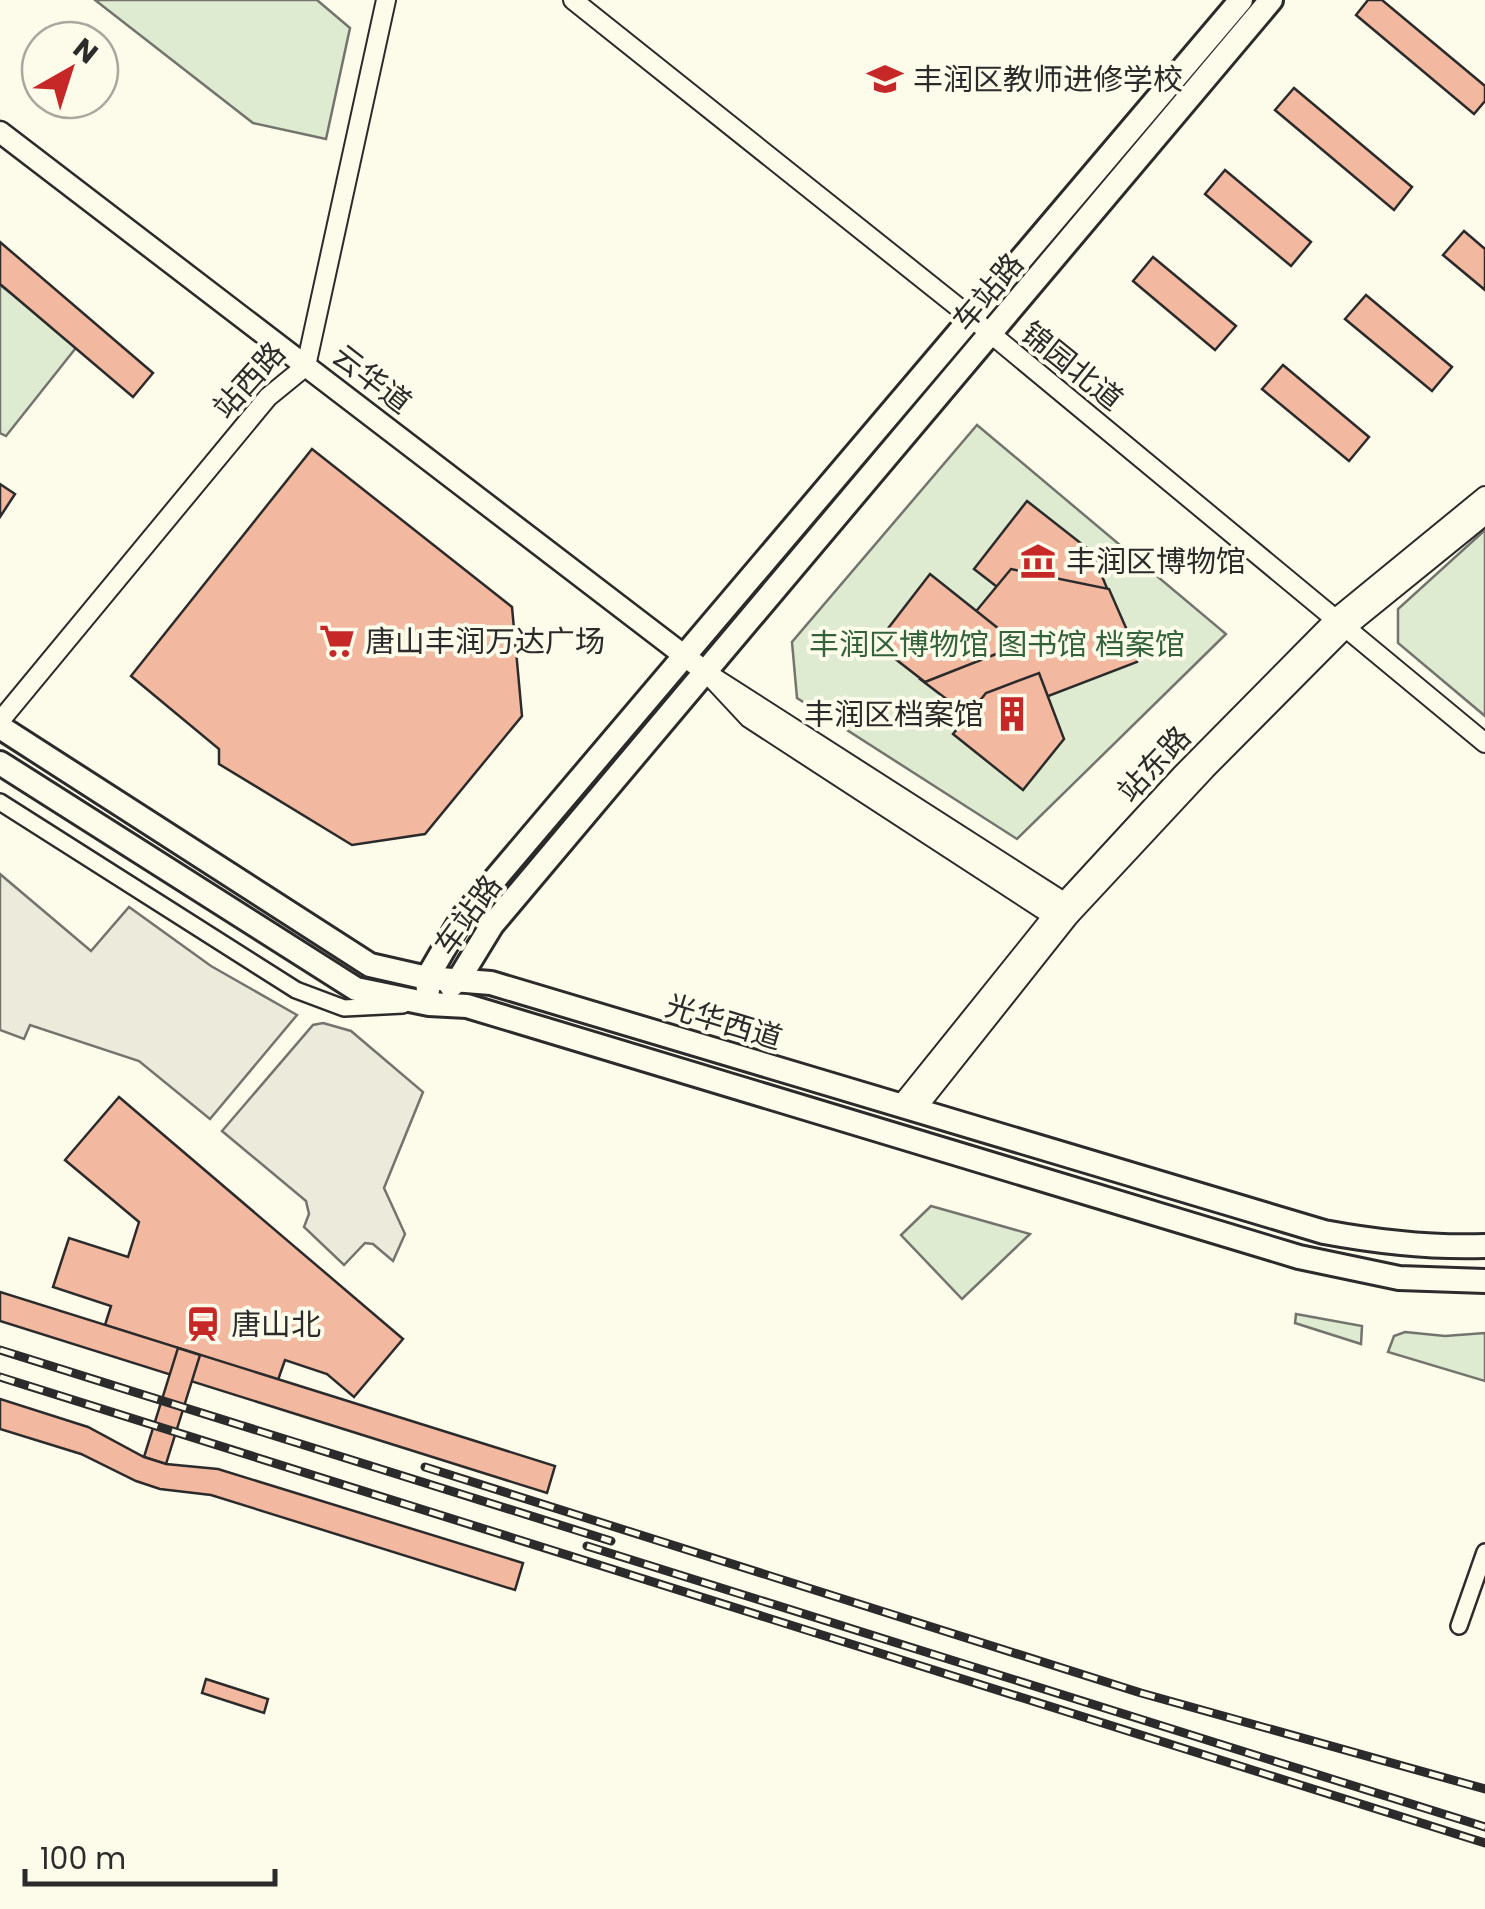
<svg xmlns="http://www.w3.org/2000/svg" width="1485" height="1909" viewBox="0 0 1485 1909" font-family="Poppins,'Noto Sans SC',sans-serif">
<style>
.green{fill:#deebd1;stroke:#74746e;stroke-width:2.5}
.parking{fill:#eceadb;stroke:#74746e;stroke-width:2.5}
.building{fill:#f2b8a0;stroke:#2b2b2b;stroke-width:2.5}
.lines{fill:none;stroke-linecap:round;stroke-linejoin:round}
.minor-casing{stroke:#2b2b2b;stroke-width:20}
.tertiary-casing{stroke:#2b2b2b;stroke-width:22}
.secondary-casing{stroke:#2b2b2b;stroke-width:25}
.primary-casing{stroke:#2b2b2b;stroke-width:28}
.minor{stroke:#fdfbea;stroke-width:15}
.tertiary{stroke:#fdfbea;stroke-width:18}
.secondary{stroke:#fdfbea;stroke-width:20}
.primary{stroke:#fdfbea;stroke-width:22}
.rail-casing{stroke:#2b2b2b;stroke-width:9}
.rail{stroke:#fdfbea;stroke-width:5;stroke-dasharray:15;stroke-linecap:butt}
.labels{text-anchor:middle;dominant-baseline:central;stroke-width:8;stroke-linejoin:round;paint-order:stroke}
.poi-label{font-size:30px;fill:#2b2b2b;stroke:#fdfbea;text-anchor:start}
.street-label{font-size:30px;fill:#2b2b2b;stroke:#fdfbea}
.park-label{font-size:30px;fill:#34623c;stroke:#fdfbea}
</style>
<rect width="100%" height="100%" fill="#fdfbea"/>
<g class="green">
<path d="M95,0H317L350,28L326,139L253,123Z"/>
<path d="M0,285L79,344L6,436L0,433Z"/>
<path d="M977,425L1226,634L1017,839L797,698L792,642Z"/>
<path d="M1485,530V716L1398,643V609Z"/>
<path d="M931,1206L1030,1234L962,1299L901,1235Z"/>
<path d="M1296,1314L1362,1326L1361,1344L1295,1323Z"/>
<path d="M1405,1332L1445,1336L1485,1333V1381L1388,1352L1394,1336Z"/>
</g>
<g class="parking">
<path d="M0,874L91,951L129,907L211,966L297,1015L210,1119L139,1061L30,1025L24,1039L0,1030Z"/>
<path d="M323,1023L351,1031L423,1092L384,1188L405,1234L393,1261L373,1244L365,1243L344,1265L304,1227L309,1214L306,1201L222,1131L313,1025Z"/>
</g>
<g class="building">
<path d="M1368,0H1382L1485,86V101L1474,114L1356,15Z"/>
<path d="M1294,88L1412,187L1394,210L1275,110Z"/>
<path d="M1225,170L1311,242L1291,266L1205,194Z"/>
<path d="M1464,231L1485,249V290L1443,255Z"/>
<path d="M0,242L153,373L133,397L0,284Z"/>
<path d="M1153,257L1236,326L1215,350L1133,281Z"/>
<path d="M1366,295L1452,367L1432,391L1345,319Z"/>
<path d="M1283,365L1369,437L1349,461L1262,389Z"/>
<path d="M312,449L512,607L522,716L425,834L352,845L219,764V749L131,676Z"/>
<path d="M0,484L15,494L0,517Z"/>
<path d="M1027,501L1092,552L1109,593L1041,621L974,569Z"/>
<path d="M1011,569L1109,589L1137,653V662L978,723L920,679Z"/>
<path d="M930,574L1019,645L925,682L876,644Z"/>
<path d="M1039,673L1064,739L1023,790L953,734L986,693Z"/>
<path d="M119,1097L403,1339L354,1397L327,1374L285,1360L278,1380L105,1325L111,1306L53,1287L69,1238L128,1257L139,1222L65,1160Z"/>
<path d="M0,1292L555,1466L547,1493L0,1321Z"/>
<path d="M178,1348L200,1355L166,1464L144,1457Z"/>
<path d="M0,1399L88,1427L144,1457L166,1464L218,1469L523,1563L515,1590L211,1495L160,1489L136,1481L81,1454L0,1429Z"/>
<path d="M206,1679L268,1699L264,1713L202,1693Z"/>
</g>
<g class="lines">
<defs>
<g id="minor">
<path d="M0,802L296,990L344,1008L403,1005"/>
<path d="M1459,1626L1485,1552"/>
</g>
<g id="tertiary">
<path d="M573,0L973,319L1485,743"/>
<path d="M707,673L1064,902L1070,915L1053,916L749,718Z"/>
<path d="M0,721L268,397L306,366L386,0"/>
<path d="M900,1106L1064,902L1181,775L1336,618L1485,496"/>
<path d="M916,1109L1070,915L1206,769L1347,627L1485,515"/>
</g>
<path id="secondary" d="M0,132L707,673"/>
<g id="primary">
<path d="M0,727L370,965L427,978L491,983L1324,1232C1378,1242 1430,1248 1485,1246"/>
<path d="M0,763L356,989L429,1004L467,1006L1299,1257L1399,1278L1485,1281"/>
<path d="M451,986L459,979L492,925L1271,0"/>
<path d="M428,991L427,978L462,918L1241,0"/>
</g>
</defs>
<use href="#minor" class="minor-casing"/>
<use href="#tertiary" class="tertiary-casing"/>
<use href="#secondary" class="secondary-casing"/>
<use href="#primary" class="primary-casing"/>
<use href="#minor" class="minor"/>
<use href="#tertiary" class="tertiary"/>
<use href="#secondary" class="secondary"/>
<use href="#primary" class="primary"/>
<defs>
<g id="rail">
<path d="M0,1350L611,1541"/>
<path d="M0,1377L1485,1843"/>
<path d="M425,1467L1141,1693L1485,1789"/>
<path d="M587,1546L1485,1827"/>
</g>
</defs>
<use href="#rail" class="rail-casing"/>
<use href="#rail" class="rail"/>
</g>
<defs>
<symbol id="school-bare" viewBox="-9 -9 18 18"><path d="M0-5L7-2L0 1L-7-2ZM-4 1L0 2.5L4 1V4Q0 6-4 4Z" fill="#c62828" stroke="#fdfbea" stroke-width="2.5" paint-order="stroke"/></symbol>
<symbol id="museum-bare" viewBox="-9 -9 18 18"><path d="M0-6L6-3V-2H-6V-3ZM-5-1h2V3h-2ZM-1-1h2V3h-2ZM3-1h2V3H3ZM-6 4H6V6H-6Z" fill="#c62828" stroke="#fdfbea" stroke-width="2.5" paint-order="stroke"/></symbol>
<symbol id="supermarket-bare" viewBox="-9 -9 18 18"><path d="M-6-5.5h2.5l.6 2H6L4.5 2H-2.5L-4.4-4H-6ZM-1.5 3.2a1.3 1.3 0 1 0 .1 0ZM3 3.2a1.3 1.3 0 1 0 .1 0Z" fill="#c62828" stroke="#fdfbea" stroke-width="2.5" paint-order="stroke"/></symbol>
<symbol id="building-bare" viewBox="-9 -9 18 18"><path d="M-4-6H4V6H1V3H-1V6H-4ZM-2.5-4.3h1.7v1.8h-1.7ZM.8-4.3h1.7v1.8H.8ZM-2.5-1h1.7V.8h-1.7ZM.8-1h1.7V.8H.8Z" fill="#c62828" stroke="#fdfbea" stroke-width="2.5" paint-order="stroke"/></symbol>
<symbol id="station-bare" viewBox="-9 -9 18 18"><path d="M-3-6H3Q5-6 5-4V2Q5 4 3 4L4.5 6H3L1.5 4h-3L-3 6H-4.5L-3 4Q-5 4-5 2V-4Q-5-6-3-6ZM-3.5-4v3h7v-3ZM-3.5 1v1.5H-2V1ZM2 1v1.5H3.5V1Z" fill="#c62828" stroke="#fdfbea" stroke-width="2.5" paint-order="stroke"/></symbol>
</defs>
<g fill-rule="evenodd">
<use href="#school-bare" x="860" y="54" width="50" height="50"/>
<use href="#museum-bare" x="1013" y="536" width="50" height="50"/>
<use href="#supermarket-bare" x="312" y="616" width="50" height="50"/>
<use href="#building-bare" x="987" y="689" width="50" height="50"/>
<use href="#station-bare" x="178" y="1299" width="50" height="50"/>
</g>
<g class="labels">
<g class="poi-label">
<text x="913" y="79">丰润区教师进修学校</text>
<text x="1066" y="561">丰润区博物馆</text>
<text x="365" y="641">唐山丰润万达广场</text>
<text x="984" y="714" text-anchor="end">丰润区档案馆</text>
<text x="231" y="1324">唐山北</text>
</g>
<g class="street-label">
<text transform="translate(988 292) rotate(-50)">车站路</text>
<text transform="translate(1072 366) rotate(39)">锦园北道</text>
<text transform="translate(372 379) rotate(38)">云华道</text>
<text transform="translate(249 380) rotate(-48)">站西路</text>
<text transform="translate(1154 764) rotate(-47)">站东路</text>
<text transform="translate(468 915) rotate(-54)">车站路</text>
<text transform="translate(724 1022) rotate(17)">光华西道</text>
</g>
<g class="park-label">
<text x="997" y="644">丰润区博物馆 图书馆 档案馆</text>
</g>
</g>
<g transform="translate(70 70) rotate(39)"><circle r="48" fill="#fdfbea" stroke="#a9a89e" stroke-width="2.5"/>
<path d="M0-8L18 38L0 25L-18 38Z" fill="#c62828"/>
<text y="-15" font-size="28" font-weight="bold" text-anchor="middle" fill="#2b2b2b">N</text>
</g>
<path d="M25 1869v15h250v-15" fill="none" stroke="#2b2b2b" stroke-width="5"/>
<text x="40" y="1869" font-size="30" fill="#2b2b2b" stroke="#fdfbea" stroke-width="8" paint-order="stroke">100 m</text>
</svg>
